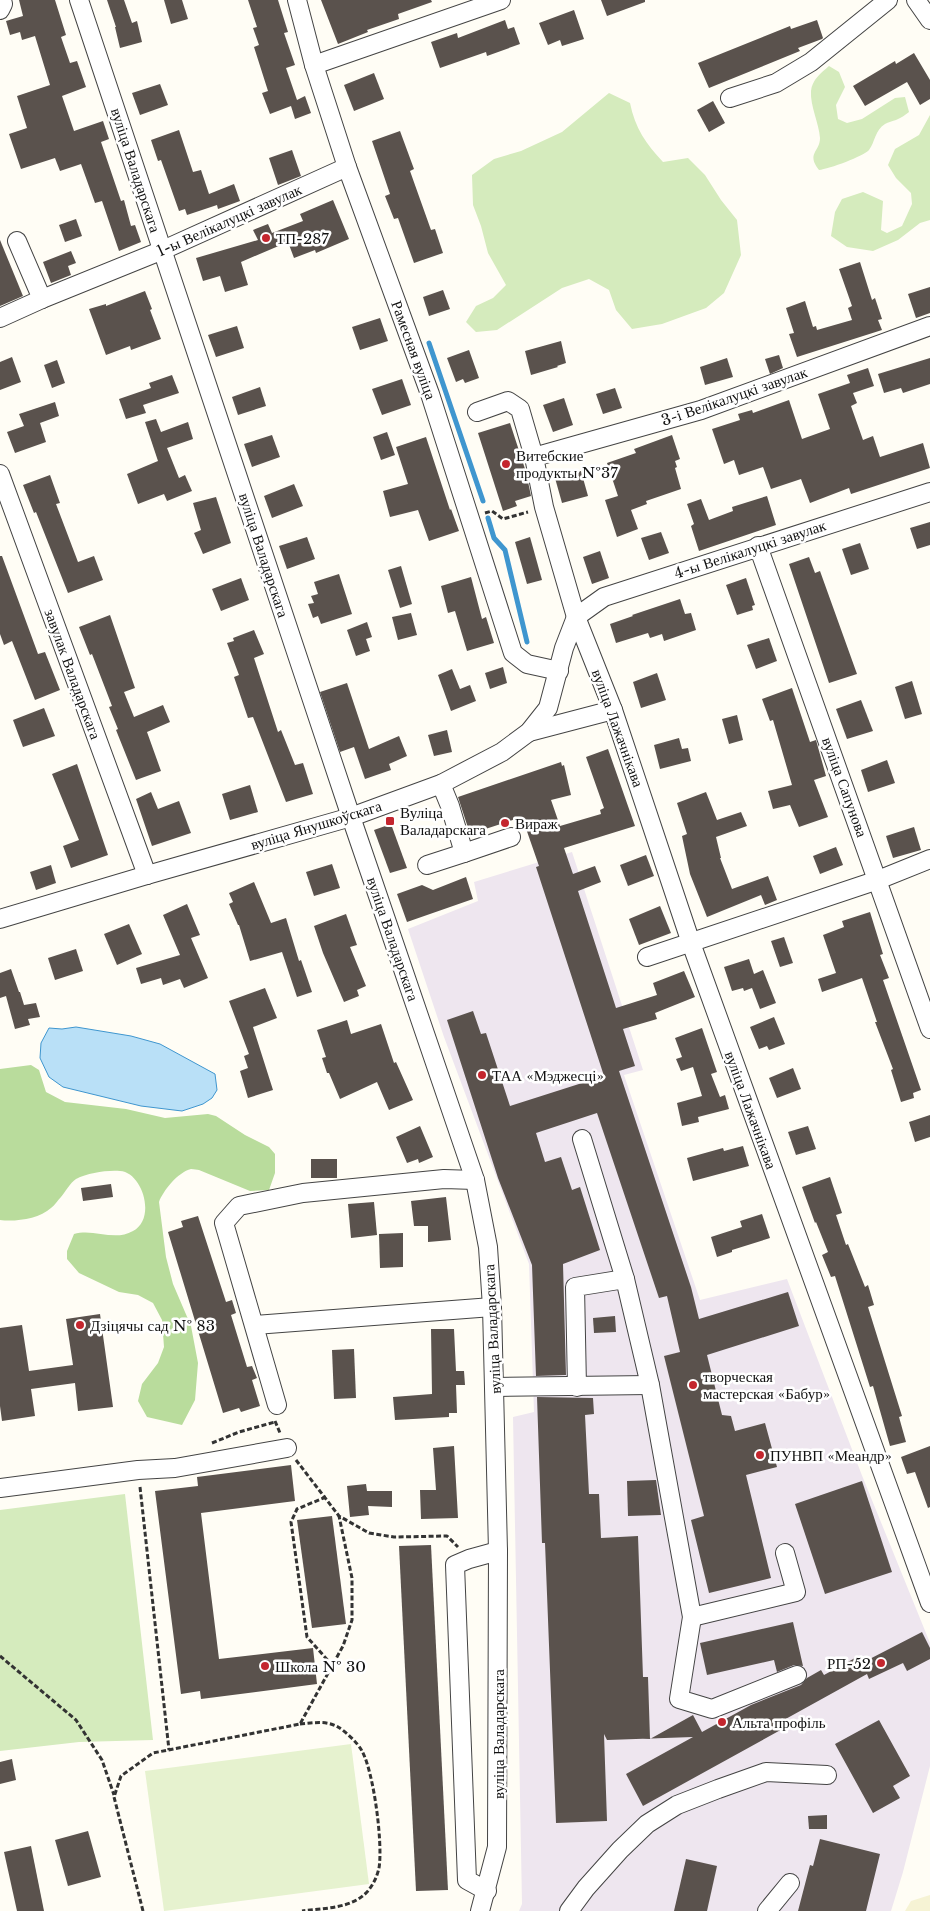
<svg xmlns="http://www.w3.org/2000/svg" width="930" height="1911" viewBox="0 0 930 1911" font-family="'Libre Baskerville',serif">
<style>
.industrial{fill:#eee6ef}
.farmland{fill:#f6f3d4}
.green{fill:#d5ebbd}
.forest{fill:#b9dc9c}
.pitch{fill:#e6f2cf}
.water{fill:#b9e0f7;stroke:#3f96cf}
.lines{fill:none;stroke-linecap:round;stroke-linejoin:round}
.stream{stroke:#3f96cf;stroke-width:5}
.building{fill:#5a524d}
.minor-casing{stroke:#444;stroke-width:20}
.path{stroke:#333;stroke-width:3;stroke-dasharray:5 2.5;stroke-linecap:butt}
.minor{stroke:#fff;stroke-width:18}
.poi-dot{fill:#c4262e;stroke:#fff;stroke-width:2}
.labels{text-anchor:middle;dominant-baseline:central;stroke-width:5;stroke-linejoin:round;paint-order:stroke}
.street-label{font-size:15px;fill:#111;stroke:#fff}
.poi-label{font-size:15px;fill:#111;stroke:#fff;text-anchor:start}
</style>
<rect width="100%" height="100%" fill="#fffdf5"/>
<path class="industrial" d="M572,852L643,1070L624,1075L700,1300L787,1279L861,1473L930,1643V1766L903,1872L891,1911H519L522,1904L513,1417L534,1412L529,1264L444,1037L408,929L478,901L474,882Z"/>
<path class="farmland" d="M930,1895V1911H905L911,1901Z"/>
<g class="green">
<path d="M829,66L839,72L845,87L836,105L838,119L847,123L862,119L895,98L905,97L909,112C905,115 901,118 896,120C893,121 888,122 885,124C875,130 875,142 869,150C864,156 829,169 819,170C806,153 820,152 820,138C819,123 810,106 811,91C812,80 821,73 829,66Z"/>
<path d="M609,93L630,103C635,128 646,144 663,162L688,158L705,175L721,200L737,220L741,255L724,293L706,308L662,324L632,329L616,310L609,290L589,279L562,288L497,330L476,332L466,322L476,306L493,298L506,285L488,253L481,226L473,205L472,175L494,159L521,151L562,132Z"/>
<path d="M930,115V220L920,223L898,240L873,251L847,247L831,236L835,212L842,199L863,192L883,201L881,230L887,233L902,226L912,204L911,193L896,178L888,165L895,149L919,135Z"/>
<path d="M125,1494L153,1740L79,1742L0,1751V1510Z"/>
</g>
<path class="forest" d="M31,1065L39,1070L46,1092L65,1102L126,1109L165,1118L208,1114L216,1116L245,1135L269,1147L275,1154V1173L269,1190L250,1191L199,1170C197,1170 194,1169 191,1169C178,1172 163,1191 159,1202L166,1257L173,1284L191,1326L198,1363L195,1400L182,1425L147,1417L138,1401L142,1384L158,1363L164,1347L162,1320L153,1303L138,1295L119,1292L79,1273L67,1259V1251L74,1234C94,1228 114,1242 133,1231C157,1218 142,1172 120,1171C106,1170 88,1173 76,1179C70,1183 65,1192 61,1197C58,1200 55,1205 51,1208C39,1219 15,1222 0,1220V1069Z"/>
<path class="pitch" d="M351,1744L369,1884L164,1911L145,1771Z"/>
<path class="water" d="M76,1027L131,1036L160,1044L215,1074L217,1090L212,1098L203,1104L182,1111L141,1106L63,1087L49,1077L40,1058L41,1043L49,1028L62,1029Z"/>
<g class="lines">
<g class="stream">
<path d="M429,343L483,501"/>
<path d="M488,518L494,538L505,550L527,642"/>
</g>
</g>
<g class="building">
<path d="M19,0H55L66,35L61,37L70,63L77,61L86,87L62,96L74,131L103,121L109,139L101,142L121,201L124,200L131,226L135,225L141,242L119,251L102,201L95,203L81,164L60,171L55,158L21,169L9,134L27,128L17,96L50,85L35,36L22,40L20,32L10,35L6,21L23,16Z"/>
<path d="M107,0H124L132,23L137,21L142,42L120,48L115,27H116Z"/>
<path d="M164,0H182L188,19L171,24Z"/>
<path d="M248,0H278L288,32L284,33L295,65L286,68L297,100L305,96L311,113L295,119L291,106L270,114L262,93L268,91L254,47L259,45L253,28L257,27Z"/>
<path d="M321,0H431L432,2L398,14L399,19L367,30L368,32L338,44Z"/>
<path d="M601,0H645V2L607,16Z"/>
<path d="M574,10L584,39L562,46L560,40L548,45L539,23Z"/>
<path d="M505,20L508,29L514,27L520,44L487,56L486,52L440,68L431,42L457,33L458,38Z"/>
<path d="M817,20L823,38L822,39L798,48L800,51L709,88L698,63L790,26L791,29Z"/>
<path d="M914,53L930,80V99L920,105L907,82L865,106L853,86L895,61L896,64Z"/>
<path d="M374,73L384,99L354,111L344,85Z"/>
<path d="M160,84L168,105L140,115L132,93Z"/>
<path d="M713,101L725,123L709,132L697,110Z"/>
<path d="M179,130L193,172L201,170L209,194L234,184L240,201L218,209L217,205L187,215L185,209L179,211L161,160L158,161L151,140Z"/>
<path d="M400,131L414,169L410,171L431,230L435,229L443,253L414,263L398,218L394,219L385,196L390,194L372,141Z"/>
<path d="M292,150L301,176L278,185L269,158Z"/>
<path d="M333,200L349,239L316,253L315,250L294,258L288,242L241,262L248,285L225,292L220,276L203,281L196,258L258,240L253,230L268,224L272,233L303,221L300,214Z"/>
<path d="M76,219L82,236L65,242L59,225Z"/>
<path d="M0,240L23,296L0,306Z"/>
<path d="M71,251L76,263L68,266L71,275L51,283L43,262Z"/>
<path d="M860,262L872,300L875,298L882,319L878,320L882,330L797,357L789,334L794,333L786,308L805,301L813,327L816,326L817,330L852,320L848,308L852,306L839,269Z"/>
<path d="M930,287V313L916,318L908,294Z"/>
<path d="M443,290L450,309L429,316L423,297Z"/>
<path d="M145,291L152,309L150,310L161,339L131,350L130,346L106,355L89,309L106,304V306Z"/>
<path d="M380,318L388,341L360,350L352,327Z"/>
<path d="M237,326L244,348L216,357L208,335Z"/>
<path d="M561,341L566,363L557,366L558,367L531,375L525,351Z"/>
<path d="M469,350L479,378L465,383L463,379L456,382L447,358Z"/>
<path d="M779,355L783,368L770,374L765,359Z"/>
<path d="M12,357L21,382L0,390V362Z"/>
<path d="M727,358L733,377L705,385L700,367Z"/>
<path d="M930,358V384L903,393L901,388L884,393L878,374Z"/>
<path d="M57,360L65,383L52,388L44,365Z"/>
<path d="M868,368L874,386L853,393L857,403L851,406L863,440L873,436L880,457L923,443L930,468L851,494L849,488L810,503L801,479L771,489L763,467L739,475L734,460L724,464L712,429L740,420L738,414L752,410L753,413L789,400L802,439L830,429L818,394L850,383L847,375Z"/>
<path d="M172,375L179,393L143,405L146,413L126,419L119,399L151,388L149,383Z"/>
<path d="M402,379L411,405L382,415L372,389Z"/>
<path d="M260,387L266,406L238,415L232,397Z"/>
<path d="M615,388L622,408L603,414L596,394Z"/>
<path d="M564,398L573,425L553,432L543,405Z"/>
<path d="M55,402L59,416L40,423L46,442L15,453L7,432L24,426L19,414Z"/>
<path d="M156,419L161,432L188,422L193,439L167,448L179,478L185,475L192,491L167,501L164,494L138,504L127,474L158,461L145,422Z"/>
<path d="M510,423L526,472L531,496L515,501L517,506L503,511L478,433Z"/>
<path d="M387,432L395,455L381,460L373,437Z"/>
<path d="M272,435L280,457L252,467L244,444Z"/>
<path d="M672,435L680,459L675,461L677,467L675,468L681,489L646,501L647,504L631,510L638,529L617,537L605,500L618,496L607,463L636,453L634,449Z"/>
<path d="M426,437L450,510L451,509L459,531L429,541L418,510L390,517L383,491L408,484L396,447Z"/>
<path d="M581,471L588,496L562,503L555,478Z"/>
<path d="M50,475L60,503L56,504L78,562L94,556L103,580L68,593L36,512L34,513L23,485Z"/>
<path d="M294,484L303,506L272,518L264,496Z"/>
<path d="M767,496L776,525L699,551L691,526L694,524L687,504L701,499L709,520L733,511L732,507Z"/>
<path d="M216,497L231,543L203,554L194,533L201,530L193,503Z"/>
<path d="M930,522V545L917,549L910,528Z"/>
<path d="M661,532L669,553L649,560L641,538Z"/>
<path d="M307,537L315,559L287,569L279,546Z"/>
<path d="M530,537L542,580L527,584L515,542Z"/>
<path d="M860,543L869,569L851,575L842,549Z"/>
<path d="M600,551L609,578L592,584L583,557Z"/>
<path d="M0,556H2L38,654L45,652L60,690L35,700L12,641L4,645L0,634Z"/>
<path d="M809,557L815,573L820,571L857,674L829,683L789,564Z"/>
<path d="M401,566L412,604L400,608L388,570Z"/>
<path d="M339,574L352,614L321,624L318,616L313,618L308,604L314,603L311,596L318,594L314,582Z"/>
<path d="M471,577L482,619L486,617L494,643L467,651L455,611L448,613L441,586Z"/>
<path d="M241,578L249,600L221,611L212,589Z"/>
<path d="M746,578L755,605L752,606L753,610L737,615L726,585Z"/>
<path d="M680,599L685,614L691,613L696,630L664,641L662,634L650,638L648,633L616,643L610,624L633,616L632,615Z"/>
<path d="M411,613L417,635L398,640L392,617Z"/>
<path d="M110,615L135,688L124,692L134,717L163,705L170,722L147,732L161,771L136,780L116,730L118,729L109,707L112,706L92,654L90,655L79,627Z"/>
<path d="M367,622L372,637L366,639L370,651L356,656L347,630Z"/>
<path d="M254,630L264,654L254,658L278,732L281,730L295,765L303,763L313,794L286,802L253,717L248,718L234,677L239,675L227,643L234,641L233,638Z"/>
<path d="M769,638L777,661L756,669L747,645Z"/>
<path d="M503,667L507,683L490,689L485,673Z"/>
<path d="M452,669L460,689L470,685L476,701L451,711L438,675Z"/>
<path d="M657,673L666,700L641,708L633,682Z"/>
<path d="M912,681L922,714L905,719L895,687Z"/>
<path d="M347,683L369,749L399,736L407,756L389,764L391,770L365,779L354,747L340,752L320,692Z"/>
<path d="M792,688L810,742L816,740L826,776L814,780L828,817L799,827L790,805L773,809L768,791L792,785L773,720L770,721L762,699Z"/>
<path d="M861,700L873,731L847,739L836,709Z"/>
<path d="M44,708L55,736L23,747L13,720Z"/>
<path d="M737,715L743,740L729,744L722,719Z"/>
<path d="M447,730L452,752L434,756L428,735Z"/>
<path d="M679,738L682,749L688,748L691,761L660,769L654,745Z"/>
<path d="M608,749L635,826L564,848L573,874L595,866L601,882L578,891L616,1008L657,995L653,983L684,971L695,997L655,1013L657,1019L623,1029L635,1066L619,1071L691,1287L699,1319L788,1292L799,1326L707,1355L722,1415L731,1416L735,1431L765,1423L777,1467L746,1475L771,1578L709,1593L691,1520L704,1516L664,1356L680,1352L667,1296L659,1298L597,1113L536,1133L545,1162L561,1157L572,1190L580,1187L600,1250L563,1264L566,1375L536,1376L532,1265L498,1178L447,1020L473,1011L481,1034L486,1033L510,1106L604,1076L536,867L539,866L522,817L470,834L458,797L561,762L562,766L564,765L571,795L551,800L560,826L601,814L600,810L604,808L586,757Z"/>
<path d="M887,760L895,783L868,792L861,770Z"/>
<path d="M77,764L108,855L71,868L63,846L79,840L52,774Z"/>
<path d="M250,785L258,812L230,820L222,794Z"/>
<path d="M151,792L158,809L179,801L191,833L152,846L136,799Z"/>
<path d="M706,792L717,820L741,812L747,826L716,837L721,858H720L732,889L768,876L777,900L765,905L761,895L707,917L690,874L682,836L687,834L677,803Z"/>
<path d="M391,824L407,868L390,873L374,830Z"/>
<path d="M914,827L921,850L893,858L886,836Z"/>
<path d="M836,847L843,865L820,874L813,856Z"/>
<path d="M646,855L654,876L628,886L620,865Z"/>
<path d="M332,864L340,888L314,896L306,872Z"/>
<path d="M51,865L56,883L36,890L30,872Z"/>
<path d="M466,877L473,899L407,922L397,894L422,885L433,890Z"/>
<path d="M254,882L271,923L286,918L299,961L301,960L312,992L297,997L282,952L250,961L239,925H238L229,904L233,902L229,893Z"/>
<path d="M187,904L200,935L191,938L208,978L184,988L180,979L163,985L161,978L141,984L136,968L180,955L163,915Z"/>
<path d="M660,906L671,933L639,945L629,919Z"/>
<path d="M870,912L883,954L880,955L889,978L883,980L921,1090L913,1093L914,1098L901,1102L891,1070L893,1069L875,1022H877L862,978L822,992L818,979L836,973L823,935L844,927L842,921Z"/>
<path d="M346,914L357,945L350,947L366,986L357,990L359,996L344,1002L323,953L314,926Z"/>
<path d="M129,924L142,954L117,965L104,934Z"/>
<path d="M784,937L793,963L780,967L771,941Z"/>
<path d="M76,949L83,971L55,980L48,958Z"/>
<path d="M749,959L754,974L763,970L776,1003L760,1009L752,988L744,991L743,988L732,991L724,967Z"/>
<path d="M11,969L19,992H18H20L24,1005L36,1003L40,1017L28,1019L30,1025L15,1029L6,996L0,998V973Z"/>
<path d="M265,988L277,1018L253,1027L273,1090L248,1098L240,1071L248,1068L244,1056L249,1054L229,1001Z"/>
<path d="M774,1017L785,1044L769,1050L767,1046L759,1049L750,1027Z"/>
<path d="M347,1020L351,1034L381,1024L394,1063L396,1062L413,1100L389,1110L377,1082L340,1099L329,1073H327L322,1058L326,1057L317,1030Z"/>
<path d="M702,1028L717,1072L711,1074L720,1097L725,1095L729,1109L698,1117L699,1122L682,1126L677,1103L702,1096L693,1067L681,1071L676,1059L682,1057L675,1038Z"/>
<path d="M793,1068L801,1089L777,1098L769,1078Z"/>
<path d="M930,1115V1137L915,1142L909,1122Z"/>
<path d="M420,1126L433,1157L419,1163L418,1159L407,1163L396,1137Z"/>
<path d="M808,1126L816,1149L796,1155L788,1132Z"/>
<path d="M743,1146L749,1166L693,1181L687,1158L723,1148L724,1151Z"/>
<rect x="311" y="1159" width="26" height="19"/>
<path d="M830,1177L842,1213L836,1215L846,1245L848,1244L865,1287L868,1285L874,1305L868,1307L902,1416L899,1417L906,1442L890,1446L873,1386L870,1387L835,1276L831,1277L822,1255L828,1252L816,1222L815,1223L802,1187Z"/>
<path d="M111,1184L113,1197L83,1201L81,1188Z"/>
<path d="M446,1197L451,1240L428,1242V1226H414L411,1201Z"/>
<path d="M374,1202L377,1235L351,1238L348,1204Z"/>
<path d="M762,1214L770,1238L732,1250V1252L717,1257L711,1237L742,1227L740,1221Z"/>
<path d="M198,1216L226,1302L232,1300L236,1313L231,1315L247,1367L252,1366L257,1378L252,1380L260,1406L241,1412L239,1408L223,1413L168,1232L183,1227L181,1221Z"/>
<path d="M403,1233V1267L380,1268L379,1234Z"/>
<path d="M100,1314L113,1407L78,1411L75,1383L31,1389L35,1416L2,1421L0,1406V1328L22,1325L29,1371L73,1365L66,1319Z"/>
<path d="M615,1316L616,1332L594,1333L593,1318Z"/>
<path d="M431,1329H454L456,1371H464L465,1385H456L457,1413H449V1417L395,1420L393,1397L432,1394Z"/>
<path d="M354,1349L356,1398L334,1399L332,1350Z"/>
<path d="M537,1397L593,1398L594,1414L585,1415L589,1494H599L601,1538L638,1536L643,1677H648L650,1739L693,1715L702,1732L751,1705L801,1685L807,1678L821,1670L824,1675L855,1658L858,1665L922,1632L930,1648V1659L907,1671L903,1663L869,1679L867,1674L782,1721L786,1727L643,1806L626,1774L693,1737L607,1740L604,1734L607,1821L556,1823L545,1543H542Z"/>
<path d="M454,1446L458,1518L421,1519L420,1490H436L433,1448Z"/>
<path d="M930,1446V1507L928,1508L915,1472L907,1474L901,1457Z"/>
<path d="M291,1465L295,1501L201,1513L219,1659L313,1648L317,1684L201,1699L200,1691L181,1694L155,1491L198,1486L197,1477Z"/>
<path d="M656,1480L661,1515L628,1516L627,1481Z"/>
<path d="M862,1481L892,1572L825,1594L795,1504Z"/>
<path d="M366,1484L367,1491H392V1507L368,1506L369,1515L350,1517L347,1486Z"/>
<path d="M332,1516L346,1624L312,1628L297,1520Z"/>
<path d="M431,1545L448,1890L416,1891L399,1546Z"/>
<path d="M793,1622L803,1666L794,1665L777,1672L774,1660L707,1675L700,1643Z"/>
<path d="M879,1720L910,1776L893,1786L900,1798L873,1813L835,1744Z"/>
<path d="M12,1759L16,1780L0,1784V1762Z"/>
<path d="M827,1815V1829H809L808,1816Z"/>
<path d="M88,1831L101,1877L68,1886L55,1840Z"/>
<path d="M820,1839L880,1854L866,1911H798L810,1865L813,1866Z"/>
<path d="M31,1846L44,1911H17L4,1852Z"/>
<path d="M686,1859L717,1866L707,1911H674Z"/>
</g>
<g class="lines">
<defs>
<g id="minor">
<path d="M79,0L351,817L475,1180L488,1247L492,1307L498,1551L497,1847L480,1911"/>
<path d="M297,0L314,65L347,167L430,394L513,653L527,664L559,671"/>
<path d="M916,0L930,20"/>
<path d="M0,10L3,4L2,0"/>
<path d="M314,65L501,0"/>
<path d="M730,98L776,83L811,62L888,0"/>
<path d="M17,241L42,299"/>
<path d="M0,318L42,299L163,250L347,167"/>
<path d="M477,412L508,401L520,409L534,457L544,507L576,617L613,710L691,943L930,1603"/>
<path d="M534,457L701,410L930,326"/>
<path d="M0,474L147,875"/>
<path d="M758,546L930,1029"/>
<path d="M576,617L604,597L930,492"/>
<path d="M529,732L613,710"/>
<path d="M441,784L450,806L464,853L511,837"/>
<path d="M427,865L464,853"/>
<path d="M0,919L147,875L351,817L441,784L502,752L529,732L548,708L564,648L576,617"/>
<path d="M647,957L878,880L930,859"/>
<path d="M582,1139L625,1279"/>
<path d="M255,1325L492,1307"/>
<path d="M495,1387L650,1385"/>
<path d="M577,1387L575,1287L625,1279L650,1385L692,1617L679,1699L712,1709L797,1675"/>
<path d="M277,1405L224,1223L239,1206L303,1193L444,1179L475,1180"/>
<path d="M0,1488L138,1470L175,1468L287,1448"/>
<path d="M692,1617L796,1592L785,1553"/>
<path d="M487,1891L467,1880L455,1565L469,1559L498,1551"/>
<path d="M569,1911L586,1888L620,1850L647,1824L677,1805L718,1789L766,1772L827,1775"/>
<path d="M767,1911L790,1883"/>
</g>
</defs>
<use href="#minor" class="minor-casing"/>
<g class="path">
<path d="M485,513L492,511L503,519L528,512"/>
<path d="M275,1421L280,1433"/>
<path d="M212,1443L239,1432L275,1422"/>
<path d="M296,1460L339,1516L369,1533L394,1537L447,1536L458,1547"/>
<path d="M140,1487L169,1750"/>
<path d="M326,1497L297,1509L291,1522L307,1637L332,1665"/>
<path d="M0,1656L76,1720L102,1760L114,1795"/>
<path d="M300,1724C313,1723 326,1720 338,1727C345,1731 358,1743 362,1751C374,1773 383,1844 379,1868C377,1877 373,1885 367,1892C351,1909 324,1908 302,1911"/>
<path d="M143,1911L114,1797L121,1776L153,1753L300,1724L343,1646L352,1620V1578L339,1516"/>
</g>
<use href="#minor" class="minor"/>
</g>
<g class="poi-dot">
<circle cx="266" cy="238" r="5"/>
<circle cx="506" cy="464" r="5"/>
<rect x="385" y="816" width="10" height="10" rx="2.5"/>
<circle cx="505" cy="823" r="5"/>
<circle cx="482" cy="1075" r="5"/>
<circle cx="80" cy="1325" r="5"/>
<circle cx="693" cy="1385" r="5"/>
<circle cx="760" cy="1455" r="5"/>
<circle cx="881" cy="1663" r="5"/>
<circle cx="265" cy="1666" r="5"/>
<circle cx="722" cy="1722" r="5"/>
</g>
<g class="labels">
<g class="street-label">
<text transform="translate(136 170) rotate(72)">вуліца Валадарскага</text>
<text transform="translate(229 220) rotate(-24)">1-ы Велікалуцкі завулак</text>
<text transform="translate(414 350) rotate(70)">Рамесная вуліца</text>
<text transform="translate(734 396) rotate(-19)">3-і Велікалуцкі завулак</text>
<text transform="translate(750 549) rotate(-18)">4-ы Велікалуцкі завулак</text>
<text transform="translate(264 555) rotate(72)">вуліца Валадарскага</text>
<text transform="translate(73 674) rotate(70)">завулак Валадарскага</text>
<text transform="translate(618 728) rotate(70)">вуліца Лажачнікава</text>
<text transform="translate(845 787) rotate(70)">вуліца Сапунова</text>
<text transform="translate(316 825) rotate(-17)">вуліца Янушкоўскага</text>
<text transform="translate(393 939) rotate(71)">вуліца Валадарскага</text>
<text transform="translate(751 1110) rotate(70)">вуліца Лажачнікава</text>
<text transform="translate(492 1329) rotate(-93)">вуліца Валадарскага</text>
<text transform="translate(498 1734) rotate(-90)">вуліца Валадарскага</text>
</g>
<g class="poi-label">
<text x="276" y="238">ТП-287</text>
<text x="516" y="455">Витебские<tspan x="516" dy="17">продукты №37</tspan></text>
<text x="400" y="812">Вуліца<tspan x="400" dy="17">Валадарскага</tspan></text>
<text x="515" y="823">Вираж</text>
<text x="492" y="1075">ТАА «Мэджесці»</text>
<text x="90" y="1325">Дзіцячы сад № 83</text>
<text x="703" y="1376">творческая<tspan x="703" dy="17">мастерская «Бабур»</tspan></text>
<text x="770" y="1455">ПУНВП «Меандр»</text>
<text x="871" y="1663" text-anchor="end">РП-52</text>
<text x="275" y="1666">Школа № 30</text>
<text x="732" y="1722">Альта профіль</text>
</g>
</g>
</svg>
